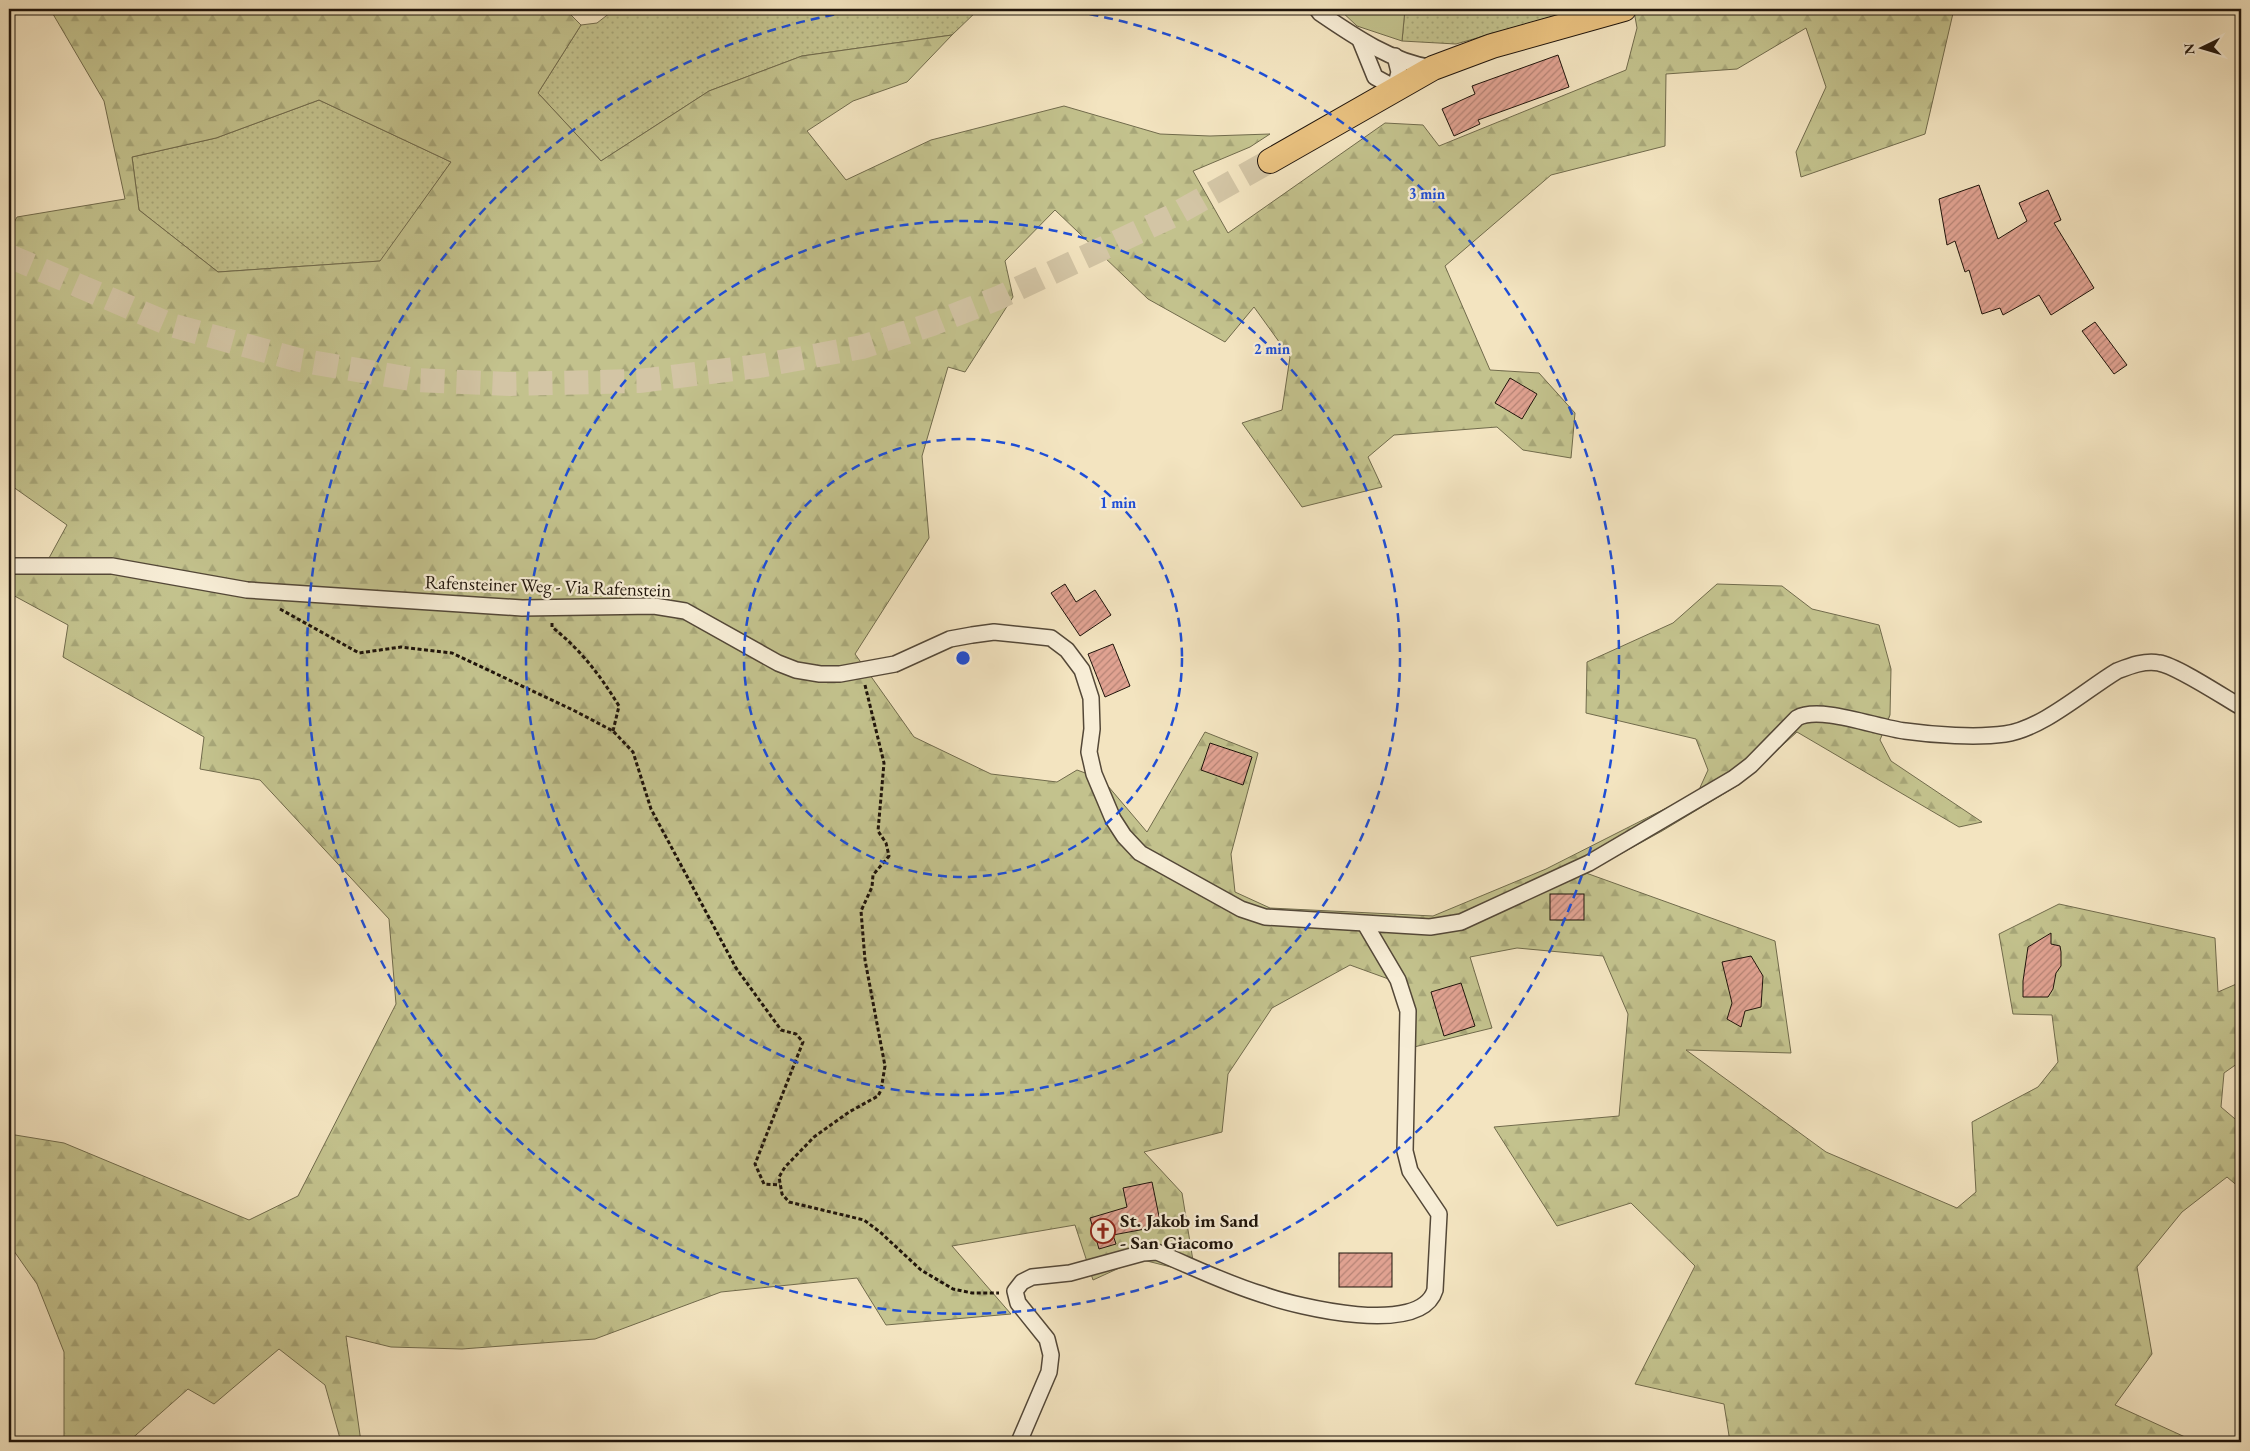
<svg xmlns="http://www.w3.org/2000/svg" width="2250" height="1451" viewBox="0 0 2250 1451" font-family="'EB Garamond',serif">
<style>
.grass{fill:url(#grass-dots);stroke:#716b4c}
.forest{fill:url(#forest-firs);stroke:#716b4c;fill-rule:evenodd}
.garden{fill:#c3c28d;stroke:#716b4c}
.building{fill:url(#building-hatch);stroke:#1f140b}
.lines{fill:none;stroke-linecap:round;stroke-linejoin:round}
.primary-tunnel{stroke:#d3c5a5;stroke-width:24;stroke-dasharray:24 12;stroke-linecap:butt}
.street-casing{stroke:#544838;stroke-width:18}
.primary-casing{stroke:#1f140b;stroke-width:26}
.path{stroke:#1f140b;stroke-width:3;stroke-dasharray:4 2.5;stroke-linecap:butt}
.street{stroke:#f7edd6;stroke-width:15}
.primary{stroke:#eac280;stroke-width:24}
.ring{fill:none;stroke:#1d4ed8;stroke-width:2.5;stroke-dasharray:9 6}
.labels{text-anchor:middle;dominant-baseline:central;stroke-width:4.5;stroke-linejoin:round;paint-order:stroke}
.street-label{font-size:19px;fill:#1f140b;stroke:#f7edd6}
.poi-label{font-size:19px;font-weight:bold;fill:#1f140b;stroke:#f7edd6;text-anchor:start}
.centre{fill:#1d4ed8;stroke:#f7edd6;stroke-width:2.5}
.ring-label{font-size:15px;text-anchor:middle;font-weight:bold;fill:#1d4ed8;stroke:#f7edd6;stroke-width:4.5;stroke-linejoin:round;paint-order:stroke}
</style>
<defs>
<pattern id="grass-dots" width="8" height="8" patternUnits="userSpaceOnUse" patternTransform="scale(1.25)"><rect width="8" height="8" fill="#c3c28d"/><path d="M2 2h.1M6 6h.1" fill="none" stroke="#a7a678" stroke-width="1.8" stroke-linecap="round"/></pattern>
<pattern id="forest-firs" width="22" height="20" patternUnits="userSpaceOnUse" patternTransform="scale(1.25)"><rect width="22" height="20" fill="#c3c28d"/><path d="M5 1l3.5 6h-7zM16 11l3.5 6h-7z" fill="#a7a678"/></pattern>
<pattern id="building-hatch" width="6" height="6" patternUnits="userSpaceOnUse" patternTransform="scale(1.25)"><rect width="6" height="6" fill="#e0a291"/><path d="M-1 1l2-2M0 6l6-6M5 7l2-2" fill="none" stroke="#b58375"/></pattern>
</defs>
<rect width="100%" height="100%" fill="#f3e4c0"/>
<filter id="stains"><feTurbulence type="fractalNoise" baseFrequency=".004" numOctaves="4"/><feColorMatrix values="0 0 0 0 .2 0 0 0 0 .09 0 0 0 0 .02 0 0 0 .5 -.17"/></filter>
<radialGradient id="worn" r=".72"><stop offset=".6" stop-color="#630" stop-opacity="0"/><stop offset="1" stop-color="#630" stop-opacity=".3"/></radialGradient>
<g class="grass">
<path d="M615,9H979L952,35L802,56L709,91L601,161L538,93L581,25L597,23Z"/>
<path d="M1405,9H1578L1456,44L1402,41Z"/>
<path d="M319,100L451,162L381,261L218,272L139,210L132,157L216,138Z"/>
</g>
<path class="forest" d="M50,9H565L581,25L538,93L601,161L709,91L802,56L952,35L907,82L853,101L807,131L846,180L931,140L1064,106L1160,134L1210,136L1270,134L1250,147L1193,171L1228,233L1385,123L1423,125L1439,146L1626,70L1637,28L1634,11L1644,9H1954L1925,134L1801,177L1796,152L1826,87L1806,28L1737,69L1666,74L1665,146L1551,175L1445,266L1490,370L1539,373L1575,413L1571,458L1523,450L1497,427L1394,435L1368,457L1382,487L1302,507L1242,423L1282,410L1290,357L1254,307L1225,342L1148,299L1055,210L1005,261L1013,297L965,372L948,367L922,456L929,538L855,654L914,737L991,774L1057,782L1077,770L1102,779L1147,832L1205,732L1258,753L1231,854L1235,892L1270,908L1433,916L1546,869L1698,792L1708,770L1696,739L1586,713L1587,662L1673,623L1717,584L1782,586L1812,609L1879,625L1891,669L1890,715L1880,740L1891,761L1982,822L1959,827L1797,732L1740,784L1662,831L1586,873L1775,941L1791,1053L1686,1050L1826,1152L1957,1208L1976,1192L1972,1122L2038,1087L2058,1062L2052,1015L2013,1014L1999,934L2059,904L2215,938L2218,992L2241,982V1061L2224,1073L2221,1107L2241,1124V1189L2227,1177L2182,1212L2137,1267L2152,1354L2115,1405L2196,1442H1730L1724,1404L1635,1384L1695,1266L1631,1203L1557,1226L1494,1127L1619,1116L1628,1014L1603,956L1517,948L1470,957L1492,1028L1414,1047L1394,981L1350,965L1272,1008L1228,1074L1222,1132L1144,1152L1182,1193L1195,1273L1139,1259L1093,1280L1075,1225L952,1246L1011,1314L886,1325L857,1278L721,1292L595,1339L462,1349L391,1347L346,1336L361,1442H341L325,1385L279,1349L214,1404L188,1389L128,1442H64V1352L37,1284L9,1244V1134L64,1143L249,1220L298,1196L396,1004L389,919L260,780L200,769L204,737L63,657L68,625L9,593V566L49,558L67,525L9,484V232L17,217L125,199L104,101ZM319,100L451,162L380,261L218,272L139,210L132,157L216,138Z"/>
<path class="garden" d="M1339,9H1405L1402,41L1357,26Z"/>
<g class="building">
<path d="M1558,55L1569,87L1478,120L1480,124L1454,136L1442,109L1475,94L1472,86Z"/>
<path d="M1979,185L1998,239L2027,221L2019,203L2048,190L2061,220L2054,223L2094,288L2051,315L2039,295L2003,315L2000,308L1982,314L1969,270L1965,272L1955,241L1947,245L1939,199Z"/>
<path d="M2095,322L2127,365L2114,374L2082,331Z"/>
<path d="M1510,378L1537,394L1522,419L1495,403Z"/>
<path d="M1065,584L1076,602L1095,590L1111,615L1080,636L1051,593Z"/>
<path d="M1113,644L1130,686L1105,697L1088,654Z"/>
<path d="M1210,743L1252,757L1243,785L1201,770Z"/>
<rect x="1550" y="894" width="34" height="26"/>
<path d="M2051,933V944L2060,946L2061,952V966L2056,973L2053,989L2048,997H2023V981L2028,947Z"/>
<path d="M1751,956L1763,976L1761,1007L1745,1011L1741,1027L1727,1019L1732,1003L1722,962Z"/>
<path d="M1461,983L1475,1026L1444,1036L1431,992Z"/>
<path d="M1152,1182L1161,1226L1113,1235L1116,1244L1099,1249L1090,1218L1127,1207L1123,1188Z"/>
<rect x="1339" y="1253" width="53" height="34"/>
</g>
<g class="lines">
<path class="primary-tunnel" d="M9,256L171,325L299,360L416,380L511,384L639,381L759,366L862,347L932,324L998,298L1172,216L1270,161"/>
<defs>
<g id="street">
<path d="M1317,9L1320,13C1355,37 1392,62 1433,68"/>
<path d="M1360,40L1375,77L1395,88L1399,72L1395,56"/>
<path d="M9,566H112L247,590L522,608L654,606L685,611L778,663L796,670L820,674H840L895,664L950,639L972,635L994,632L1051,638L1067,650L1082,670L1091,698L1092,729L1089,752L1094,774L1113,819L1124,836L1140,853L1241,909L1265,917L1430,927L1461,922L1589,863L1734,778L1751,765L1797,718C1820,705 1878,728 1905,731C1933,735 1977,738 2005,734C2042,729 2084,691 2117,671C2130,666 2145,660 2159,663C2177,666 2222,696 2241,707"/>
<path d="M1019,1442L1049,1372L1051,1355L1047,1339L1018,1303L1015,1291L1022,1282L1032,1277L1070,1273L1143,1253L1157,1252C1193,1267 1227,1284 1264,1295C1298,1307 1421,1337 1435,1290L1439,1214L1410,1171L1405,1151L1408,1011L1398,980L1365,924"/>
</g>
<path id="primary" d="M1270,161L1433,68L1492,46L1624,9"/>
</defs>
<use href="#street" class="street-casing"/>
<use href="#primary" class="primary-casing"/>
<g class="path">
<path d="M280,609L359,653L401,647L452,653L575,711L613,731L633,752L651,809L736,968L781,1030L796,1034L803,1042L755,1164L764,1184L780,1185"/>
<path d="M552,623V627C581,650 600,675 619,706L613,731"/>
<path d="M865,685L884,763L878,831L886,843L889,856L873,875L872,887L861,911L865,960L885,1066L881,1090L878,1096L849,1112L814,1137L785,1167L779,1177L782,1194L789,1202L864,1220L880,1232L921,1270L953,1289L972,1293H999"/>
</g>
<use href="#street" class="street"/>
<use href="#primary" class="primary"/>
</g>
<g class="ring">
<circle cx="963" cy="658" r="219"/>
<circle cx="963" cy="658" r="437"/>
<path d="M1060 9A656 656 0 1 1 866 9"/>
</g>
<defs>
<symbol id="church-ring" viewBox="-11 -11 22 22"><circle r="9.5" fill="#f7edd6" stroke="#8f2418" stroke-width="1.5"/><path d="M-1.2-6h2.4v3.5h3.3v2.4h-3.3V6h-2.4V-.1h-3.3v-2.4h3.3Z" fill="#8f2418"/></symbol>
</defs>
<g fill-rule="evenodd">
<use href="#church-ring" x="1089" y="1217" width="28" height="28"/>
</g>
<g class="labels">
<g class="street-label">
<text transform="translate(548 586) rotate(2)">Rafensteiner Weg - Via Rafenstein</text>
</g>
<g class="poi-label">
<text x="1120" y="1220">St. Jakob im Sand<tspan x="1120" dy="22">- San Giacomo</tspan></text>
</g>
</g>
<circle cx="963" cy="658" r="8" class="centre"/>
<g class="ring-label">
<text x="1427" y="199">3 min</text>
<text x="1272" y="354">2 min</text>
<text x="1118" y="508">1 min</text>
</g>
<rect width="2250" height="1451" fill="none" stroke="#f3e4c0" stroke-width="30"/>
<rect x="10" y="10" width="2230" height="1431" fill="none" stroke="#1f140b" stroke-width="2.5"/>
<rect x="15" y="15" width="2220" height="1421" fill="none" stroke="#1f140b"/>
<g transform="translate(2202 48) rotate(265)" stroke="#f7edd6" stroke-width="4" paint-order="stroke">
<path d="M0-4L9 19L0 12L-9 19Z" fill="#1f140b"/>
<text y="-8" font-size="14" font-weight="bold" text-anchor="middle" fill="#1f140b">N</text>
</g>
<rect width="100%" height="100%" filter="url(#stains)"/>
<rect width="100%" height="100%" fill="url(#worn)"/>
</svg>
